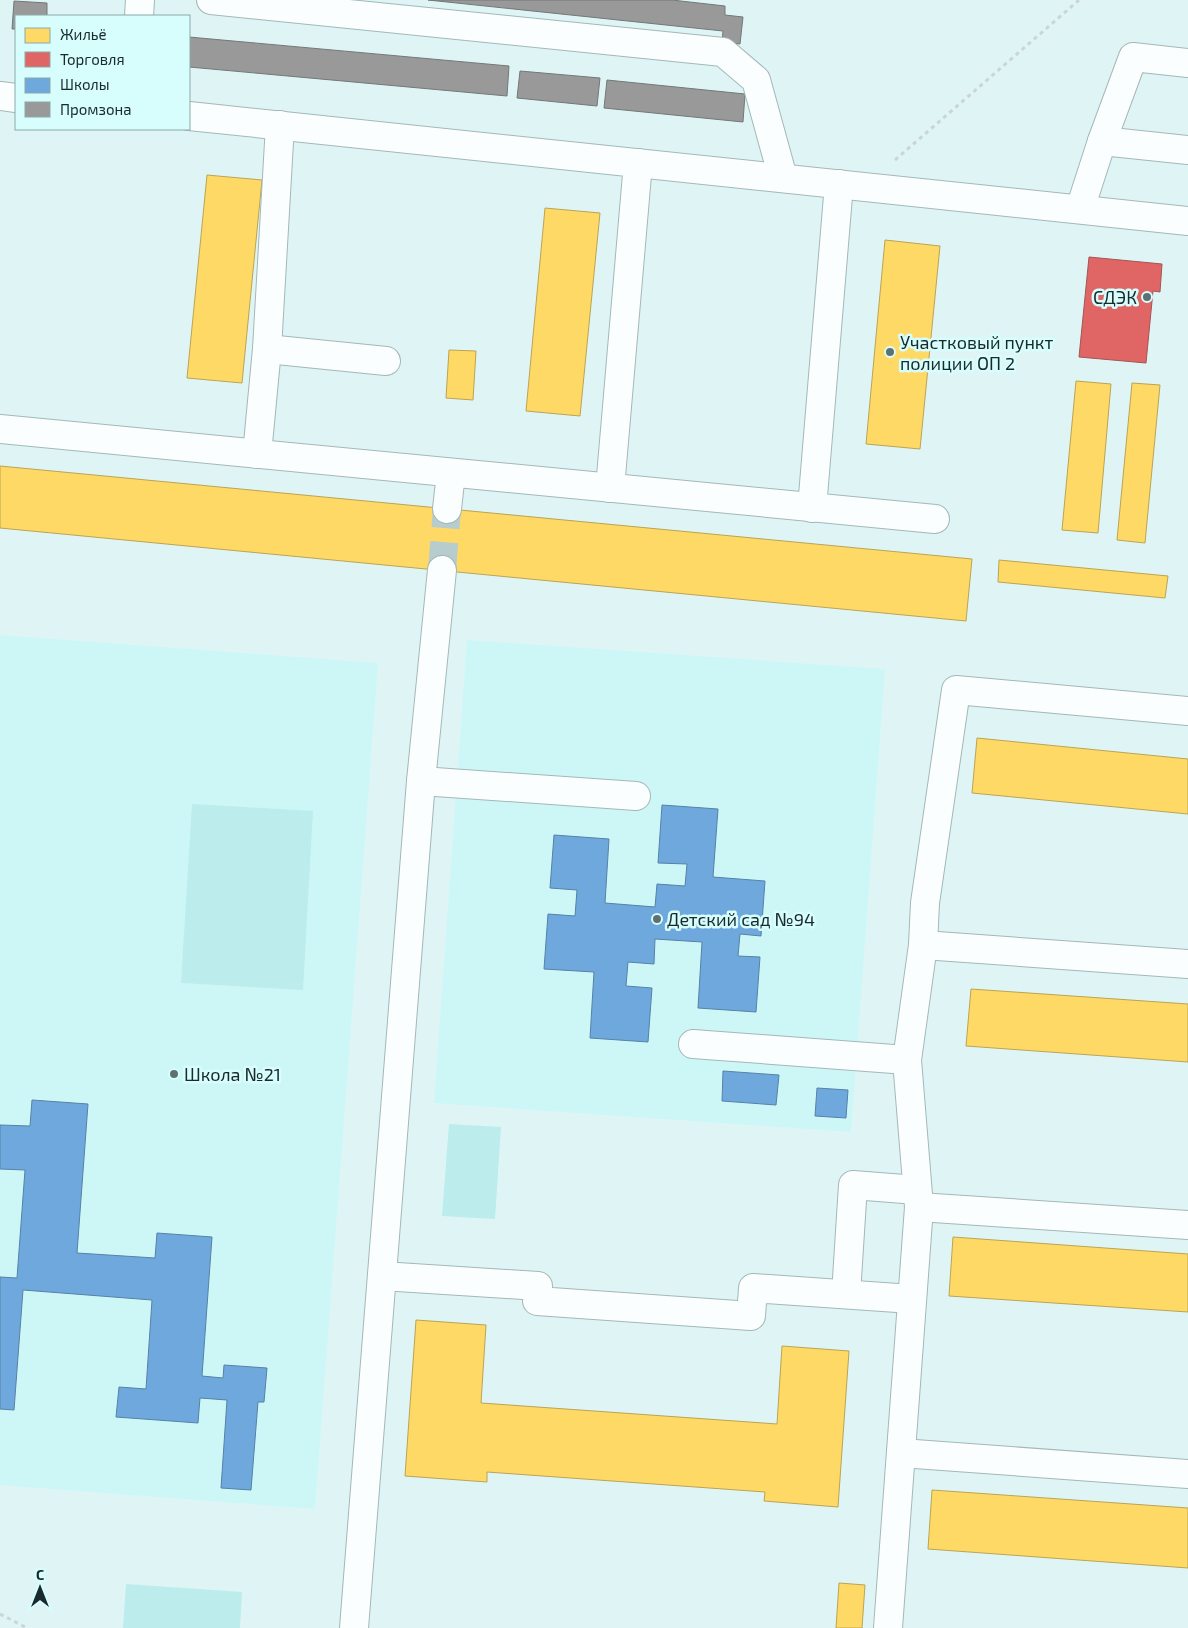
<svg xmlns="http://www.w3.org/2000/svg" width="1188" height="1628" viewBox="0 0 1188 1628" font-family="'Exo 2',sans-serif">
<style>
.built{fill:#cdf7f7}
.green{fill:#bdecec}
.homes{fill:#ffd966;stroke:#baa454}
.shops{fill:#e06666;stroke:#a45454}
.schools{fill:#6fa8dc;stroke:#5582a7}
.industry{fill:#999;stroke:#727878}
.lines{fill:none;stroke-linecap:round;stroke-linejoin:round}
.minor-tunnel{stroke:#b7cccd;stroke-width:28;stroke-dasharray:28 14;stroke-linecap:butt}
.minor-casing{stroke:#a5b7b7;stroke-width:30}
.path{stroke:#ccd5d5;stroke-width:3;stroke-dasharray:4 4;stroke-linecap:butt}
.minor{stroke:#fafefe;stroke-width:28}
.poi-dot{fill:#5e7172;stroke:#d7fdfd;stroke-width:2}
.labels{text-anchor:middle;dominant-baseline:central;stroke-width:5;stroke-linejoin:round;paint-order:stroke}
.poi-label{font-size:18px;fill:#182a2b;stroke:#d7fdfd;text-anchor:start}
</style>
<rect width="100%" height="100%" fill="#dff5f5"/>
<g class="built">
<path d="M0,635L378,663L315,1509L0,1485Z"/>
<path d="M467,640L885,669L851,1132L434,1103Z"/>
</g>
<g class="green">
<path d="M192,804L313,811L303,990L181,983Z"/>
<path d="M449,1124L501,1127L495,1219L442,1216Z"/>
<path d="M126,1584L242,1592L240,1628H123Z"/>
</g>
<g class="homes">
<path d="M207,175L262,180L242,383L187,378Z"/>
<path d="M545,208L600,213L580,416L526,411Z"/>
<path d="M885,240L940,246L920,449L866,444Z"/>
<path d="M449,350L476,351L473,400L446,398Z"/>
<path d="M1076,381L1111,384L1098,533L1062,530Z"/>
<path d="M1132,383L1160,385L1145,543L1117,540Z"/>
<path d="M0,466L972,559L966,621L0,528Z"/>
<path d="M999,560L1168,576L1165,598L998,582Z"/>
<path d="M977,738L1188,759V814L972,793Z"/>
<path d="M971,989L1188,1004V1062L966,1046Z"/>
<path d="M953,1237L1188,1254V1312L949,1296Z"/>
<path d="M416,1320L486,1325L481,1403L777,1424L782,1346L849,1351L838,1507L764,1501L765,1492L487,1472V1482L405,1476Z"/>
<path d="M932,1490L1188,1508V1568L928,1549Z"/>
<path d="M839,1583L865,1585L862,1628H836Z"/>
</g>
<path class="shops" d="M1089,257L1162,264L1160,292L1153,291L1146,363L1079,357Z"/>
<g class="schools">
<path d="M662,805L718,809L713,877L765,881L761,936L740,934L738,956L760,957L756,1012L698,1008L702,942L655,939L654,964L628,962L626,986L652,988L648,1042L590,1038L594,972L544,969L548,914L575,916L577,890L550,888L554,835L609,839L605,903L655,907L657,884L685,886L687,864L658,863Z"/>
<path d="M723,1071L779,1075L776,1105L722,1101Z"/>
<path d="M817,1088L848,1090L846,1118L815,1116Z"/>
<path d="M32,1100L88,1104L77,1253L155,1258L157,1233L212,1237L202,1376L223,1378L224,1365L267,1368L264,1402H258L251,1490L221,1488L227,1400L200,1398L198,1423L116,1417L119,1387L146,1389L152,1300L23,1290L14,1410L0,1409V1277L17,1278L25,1170L0,1169V1125L30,1126Z"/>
</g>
<g class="industry">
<path d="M428,0H672L725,6V15L743,17L740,44L722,42L723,31Z"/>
<path d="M14,1L47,3V16H16V29H12Z"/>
<path d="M189,37L509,66L507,96L189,67Z"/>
<path d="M520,71L600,78L597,106L517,98Z"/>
<path d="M607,80L745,94L743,122L604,108Z"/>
</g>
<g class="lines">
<path class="minor-tunnel" d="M442,570L447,509"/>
<defs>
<g id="minor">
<path d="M211,0L723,52L756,80L783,178"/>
<path d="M139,16L140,0"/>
<path d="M0,96L16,98"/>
<path d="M189,116L1188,221"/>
<path d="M1102,141L1133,57L1188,63"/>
<path d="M1080,209L1102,141L1188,150"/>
<path d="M267,349L386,361"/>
<path d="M0,429L935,519"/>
<path d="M257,454L267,349L280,125"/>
<path d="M610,488L638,163"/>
<path d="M812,508L839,184"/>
<path d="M447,509L451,473"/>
<path d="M421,781L636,796"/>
<path d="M923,945L1188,964"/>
<path d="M693,1044L907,1060"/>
<path d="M919,1207L1188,1225"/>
<path d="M382,1276L538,1286L537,1301L751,1316L753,1288L912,1299"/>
<path d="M846,1294L853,1185L917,1190"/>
<path d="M901,1453L1188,1474"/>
<path d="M354,1628L421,781L442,570"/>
<path d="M888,1628L919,1207L907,1060L923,945L925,903L956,690L1188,711"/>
</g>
</defs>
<use href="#minor" class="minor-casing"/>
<g class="path">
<path d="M895,160L1079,0"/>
<path d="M0,1614L27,1628"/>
</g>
<use href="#minor" class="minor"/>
</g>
<g class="poi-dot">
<circle cx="1147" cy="297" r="5"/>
<circle cx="890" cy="352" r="5"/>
<circle cx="657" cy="919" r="5"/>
<circle cx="174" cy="1074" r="5"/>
</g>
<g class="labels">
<g class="poi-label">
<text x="1137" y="297" text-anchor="end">СДЭК</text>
<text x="900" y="342">Участковый пункт<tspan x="900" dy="21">полиции ОП 2</tspan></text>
<text x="667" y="919">Детский сад №94</text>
<text x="184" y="1074">Школа №21</text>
</g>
</g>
<rect x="15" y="15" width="175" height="115" fill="#d7fdfd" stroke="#8ba9a9"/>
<rect x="25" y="28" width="25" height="15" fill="#ffd966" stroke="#8ba9a9"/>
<text x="60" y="40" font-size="15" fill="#182a2b">Жильё</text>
<rect x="25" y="52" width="25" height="15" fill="#e06666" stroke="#8ba9a9"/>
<text x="60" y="65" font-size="15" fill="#182a2b">Торговля</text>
<rect x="25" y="78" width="25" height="15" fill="#6fa8dc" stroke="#8ba9a9"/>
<text x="60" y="90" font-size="15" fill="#182a2b">Школы</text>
<rect x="25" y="102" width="25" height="15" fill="#999999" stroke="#8ba9a9"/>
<text x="60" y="115" font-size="15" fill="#182a2b">Промзона</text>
<g transform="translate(40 1588)" stroke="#d7fdfd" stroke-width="4" paint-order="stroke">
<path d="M0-4L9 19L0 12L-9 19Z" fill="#182a2b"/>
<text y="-8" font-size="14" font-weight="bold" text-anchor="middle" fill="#182a2b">С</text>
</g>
</svg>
